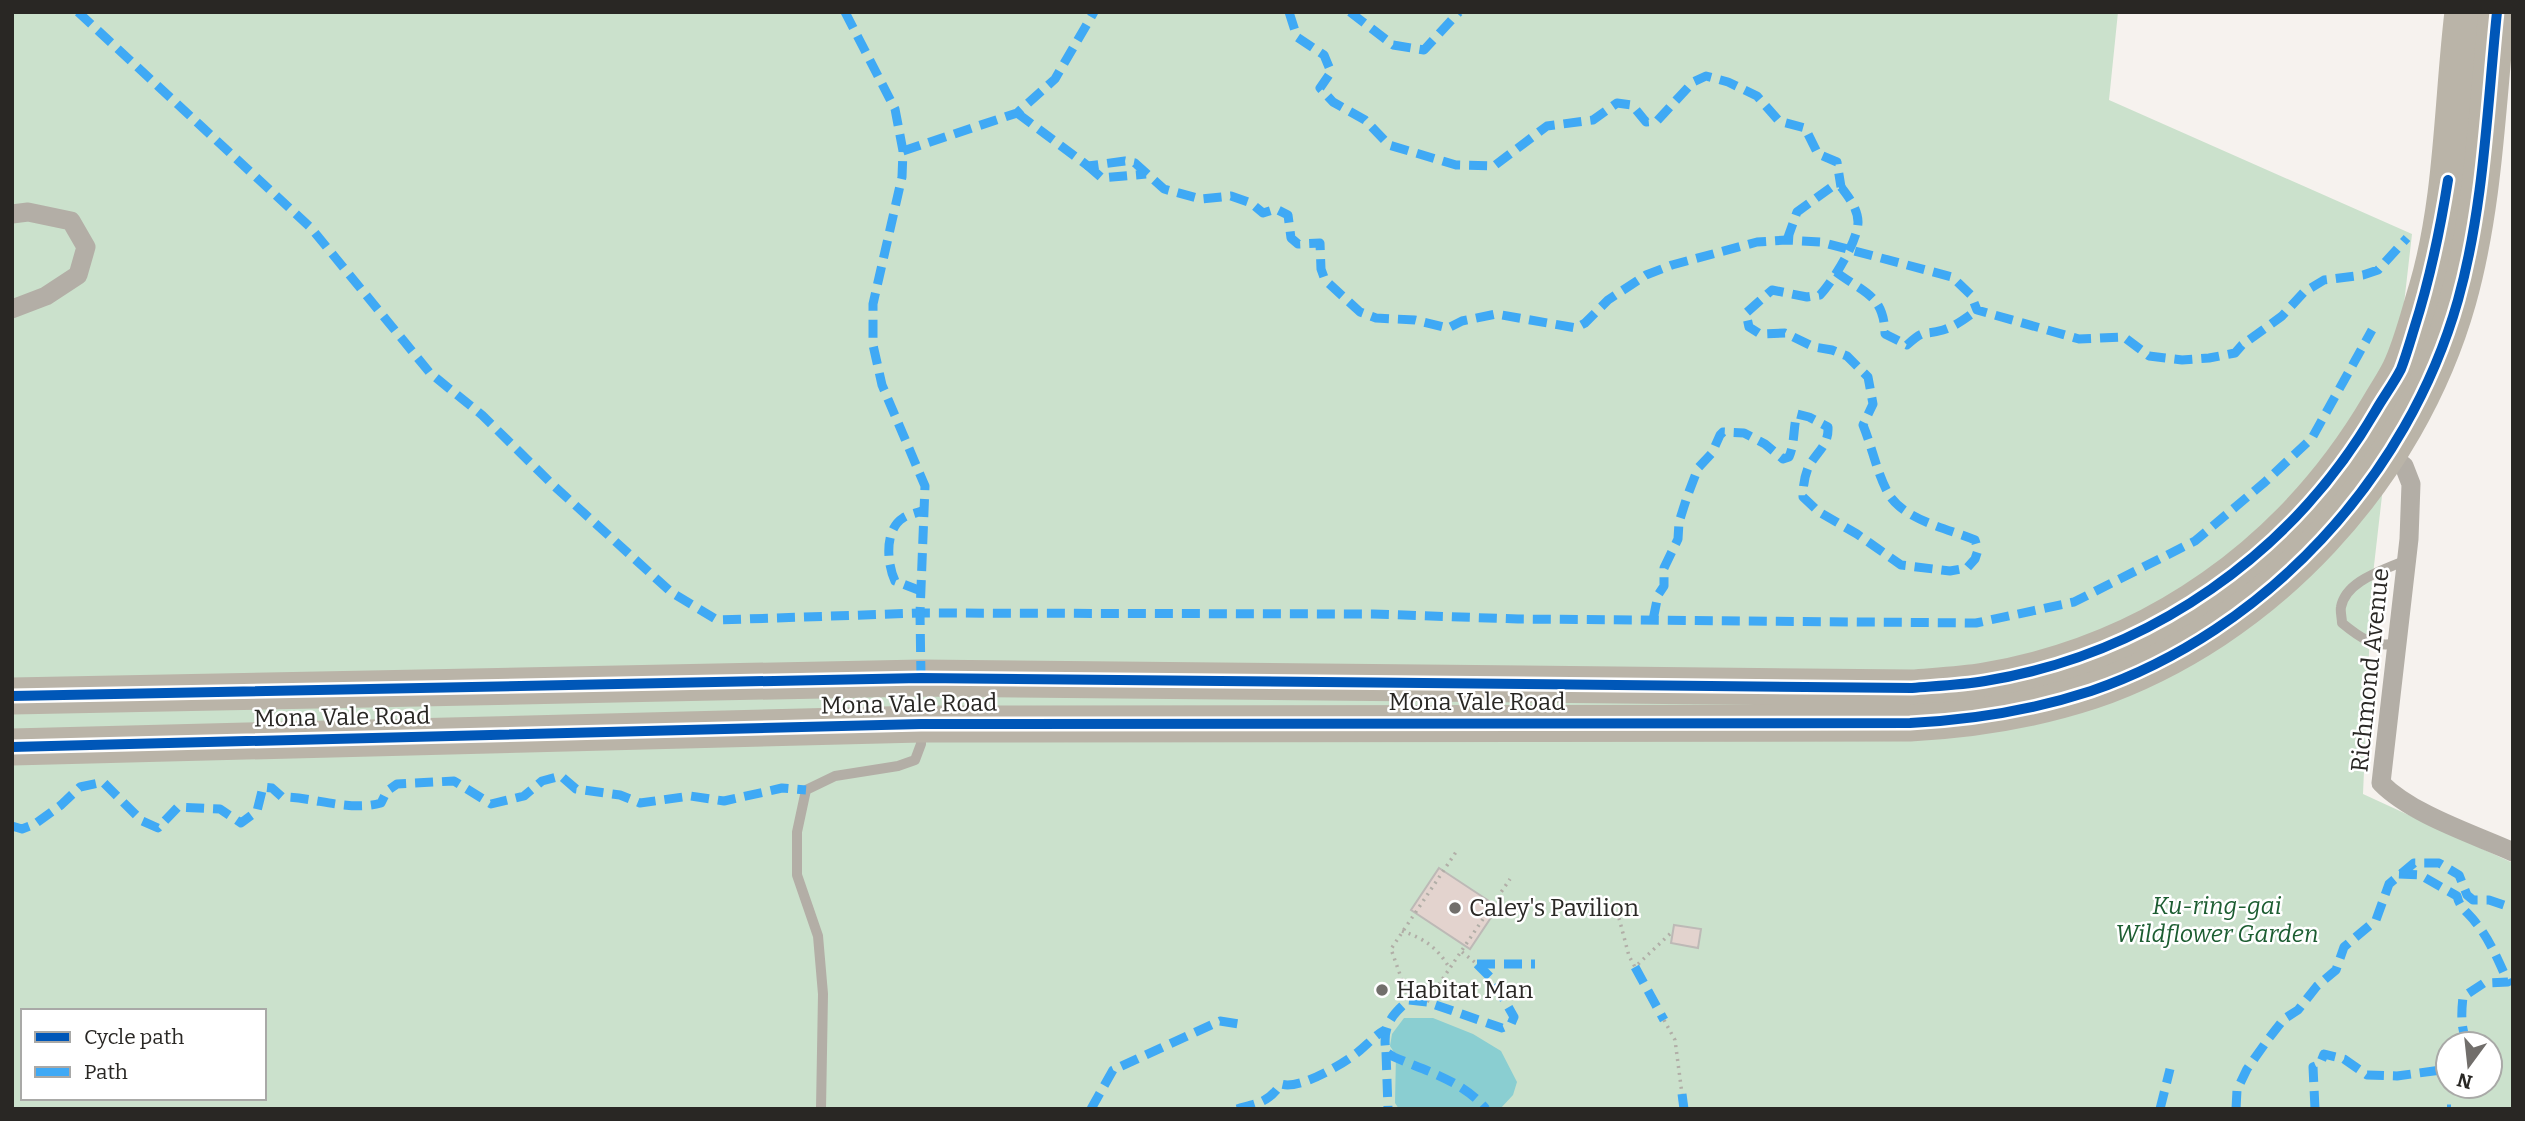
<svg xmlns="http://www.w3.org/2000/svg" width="2525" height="1121" viewBox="0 0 2525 1121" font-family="Bitter,serif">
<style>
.green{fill:#cbe1cc;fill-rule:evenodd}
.water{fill:#8aced1}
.building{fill:#e3d3ce;stroke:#bdb9b6;stroke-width:2}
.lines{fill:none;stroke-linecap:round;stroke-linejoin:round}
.path{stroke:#b1aea7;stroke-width:3.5;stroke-dasharray:2 5;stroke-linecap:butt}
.lane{stroke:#b3aea6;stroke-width:10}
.street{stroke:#b3aea6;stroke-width:19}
.highway{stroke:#bab4a8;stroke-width:37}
.quiet{stroke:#3fa9f5;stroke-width:9;stroke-dasharray:18 9;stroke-linecap:butt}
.cycleway-casing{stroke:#fff;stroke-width:15}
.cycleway{stroke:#0057b8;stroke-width:10}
.poi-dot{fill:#716e6b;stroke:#fff;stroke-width:2.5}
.labels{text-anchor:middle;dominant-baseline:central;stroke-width:5;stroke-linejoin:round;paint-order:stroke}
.street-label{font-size:24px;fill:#292724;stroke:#fff}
.park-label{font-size:24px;font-style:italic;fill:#1c5d31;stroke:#fff}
.poi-label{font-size:24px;fill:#292724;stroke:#fff;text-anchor:start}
</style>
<rect width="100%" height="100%" fill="#f6f2ee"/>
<path class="green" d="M12,12H2118L2109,100L2412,234L2372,583L2363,794L2513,863V1109H12ZM23,1011H264V1098H23ZM2448,1044H2490V1086H2448Z"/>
<path class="water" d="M1404,1018H1433L1473,1034L1501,1051L1517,1082L1513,1095L1500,1109H1399L1395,1103L1396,1055L1390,1046L1392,1034Z"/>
<g class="building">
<path d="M1439,868L1498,907L1470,949L1411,910Z"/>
<path d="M1674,925L1701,929L1698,948L1671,943Z"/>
</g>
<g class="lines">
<g class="path">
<path d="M1619,918L1629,956L1635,967L1673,931"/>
<path d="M1402,931C1425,939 1438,948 1450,969"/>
<path d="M1462,952L1477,964"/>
<path d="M1409,1000L1391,949L1456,852"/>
<path d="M1427,1002L1510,879"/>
<path d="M1664,1020L1675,1040L1682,1094"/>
</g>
<g class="lane">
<path d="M2397,643C2375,649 2359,637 2342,623C2342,618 2340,611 2341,607C2346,580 2385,570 2406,560"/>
<path d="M821,1109L823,994L818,936L797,875V832L806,790L835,776L898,766L915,760L921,744V731"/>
</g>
<g class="street">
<path d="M12,214L28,212L71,221L86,247L78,275L46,296L12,309"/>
<path d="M2383,450L2404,466L2411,484L2409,539L2381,783C2411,814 2473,834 2513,852"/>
</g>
<g class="highway">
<path d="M12,696L921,678L1912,688C1936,686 1961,685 1985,681C2153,653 2293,552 2379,406C2386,394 2394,382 2400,370C2412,345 2419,315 2427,289C2453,200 2452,105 2463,12"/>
<path d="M12,747L921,724L1910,723C1971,720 2033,710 2091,691C2266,631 2408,477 2458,300C2484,207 2487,108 2497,12"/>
</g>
<g class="quiet">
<path d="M78,12L311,228L430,373L482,415L553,485L671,592L717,620L920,613L1373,614L1518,619L1976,623L2074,602L2195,541L2265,482L2312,438L2372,330"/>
<path d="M845,12L895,109L903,151L902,177L873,304V345L882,385L925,486L920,613L921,678"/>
<path d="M1289,12L1297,37L1324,55L1331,72L1320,88L1333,102L1365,120L1389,145L1456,165L1494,166L1547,126L1593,120L1617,103L1632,105L1646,122L1657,121L1693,82L1706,76L1728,82L1757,96L1779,121L1805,128L1818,154L1837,162L1841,187"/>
<path d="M1350,12L1393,45L1424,50L1459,12"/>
<path d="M1017,113L1088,166L1125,161L1135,163L1164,189L1201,199L1231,196L1251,203L1263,213L1276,209L1288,215L1291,238L1298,244L1320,243L1321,269L1325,280L1360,312L1376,318L1415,320L1448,328L1462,321L1496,314L1576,328L1585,323L1608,300L1646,275L1672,265L1757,242L1787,240L1821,242L1952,277L1971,295L1977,310L2079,339L2124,337L2149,356L2182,360L2209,358L2235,353L2242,345L2282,316L2304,292L2324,280L2363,275L2378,270L2407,238"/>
<path d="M903,151L1017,113L1055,79L1094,12"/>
<path d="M1087,165L1102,178L1146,174"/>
<path d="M1836,272C1864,293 1884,295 1885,334L1907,345C1926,328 1922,336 1943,330C1956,326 1966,318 1977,310"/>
<path d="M921,591L895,581C887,564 884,530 903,518C909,514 918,513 924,510"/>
<path d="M1653,620L1658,595L1664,586V568L1678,539L1679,522L1687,497L1698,468L1712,453L1720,435L1723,432L1744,433L1765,444L1783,459L1789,457C1795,443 1793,428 1797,414L1809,417L1828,427C1829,446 1816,452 1808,468C1804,478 1803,487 1803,497L1819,512L1857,534L1901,565L1950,571L1967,568L1975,559L1978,550L1975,540C1949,529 1903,520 1888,493C1877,473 1872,447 1863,425L1873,404L1868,377L1847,356L1832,350L1814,347L1785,333L1760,334L1749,327L1746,313L1772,290L1807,297L1820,295C1833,281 1858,241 1858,222C1858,209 1848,196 1841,187L1833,186L1797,212L1787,240"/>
<path d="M12,826L22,829L35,824L61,805L80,787L103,782L142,821L158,828L178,807L220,809L241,823L257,811L263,787L272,788L282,797C314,797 350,812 381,803L387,791L397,784L454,781L491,804L524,796L542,781L561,776L576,789L620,795L640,803L690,796L724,801L782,788L806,790"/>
<path d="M2399,874L2420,875L2457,896C2460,909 2468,912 2476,923C2490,940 2499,962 2508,982L2484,983L2463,997C2461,1014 2461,1028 2467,1044"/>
<path d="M1477,964L1493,980L1514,1017L1511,1024L1502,1028L1427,1002L1409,1000C1391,1015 1382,1027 1386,1052L1394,1057C1426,1071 1463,1081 1486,1109"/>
<path d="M1477,964H1535"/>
<path d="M1635,967L1664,1020"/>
<path d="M1386,1052L1388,1109"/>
<path d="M1682,1094L1684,1109"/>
<path d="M1091,1109L1113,1070L1220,1021L1245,1025"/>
<path d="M1237,1109C1258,1103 1268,1103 1281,1084C1300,1090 1343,1064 1358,1052C1367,1045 1374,1036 1385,1030"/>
<path d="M2160,1109L2170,1069"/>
<path d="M2236,1109L2237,1090L2247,1069L2269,1038L2284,1019L2298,1010L2317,986L2336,970L2344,947L2376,920L2389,884L2414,863H2439L2459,875L2467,895L2473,900H2489L2513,908"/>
<path d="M2315,1109L2313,1067L2320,1064L2324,1054L2344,1059L2367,1075L2397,1076L2448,1069"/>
<path d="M2447,1109H2451"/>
</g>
<defs>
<g id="cycleway">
<path d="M12,696L921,678L1912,688C1936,686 1961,685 1985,681C2150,654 2293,553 2376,410C2384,396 2394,383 2401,369C2406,356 2410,342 2414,329C2430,279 2440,231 2448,180"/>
<path d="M12,747L921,724L1910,723C1971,720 2033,710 2091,691C2266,631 2408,477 2458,300C2484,207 2487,108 2497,12"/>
</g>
</defs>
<use href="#cycleway" class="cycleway-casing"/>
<use href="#cycleway" class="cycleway"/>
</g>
<g class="poi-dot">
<circle cx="1455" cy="908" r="7"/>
<circle cx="1382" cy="990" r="7"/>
</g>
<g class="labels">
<g class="street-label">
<text transform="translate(2370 670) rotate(-84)">Richmond Avenue</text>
<text x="1477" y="702">Mona Vale Road</text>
<text transform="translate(909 704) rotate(-1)">Mona Vale Road</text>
<text transform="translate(342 717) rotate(-1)">Mona Vale Road</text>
</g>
<g class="park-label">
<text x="2217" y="906">Ku-ring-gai<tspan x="2217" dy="28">Wildflower Garden</tspan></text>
</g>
<g class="poi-label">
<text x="1469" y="908">Caley's Pavilion</text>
<text x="1396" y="990">Habitat Man</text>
</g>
</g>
<rect width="2525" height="1121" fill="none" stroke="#292724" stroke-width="28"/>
<rect x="21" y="1009" width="245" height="91" fill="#ffffff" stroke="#a9a9a7" stroke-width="2"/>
<rect x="35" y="1032" width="35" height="10" fill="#0057b8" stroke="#a9a9a7" stroke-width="2"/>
<text x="84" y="1044" font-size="21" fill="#292724">Cycle path</text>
<rect x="35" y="1067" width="35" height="10" fill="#3fa9f5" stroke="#a9a9a7" stroke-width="2"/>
<text x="84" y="1079" font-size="21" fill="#292724">Path</text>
<g transform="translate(2469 1065) rotate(195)"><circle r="33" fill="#ffffff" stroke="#a9a9a7" stroke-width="2"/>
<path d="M0-5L12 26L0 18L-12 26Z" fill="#716e6b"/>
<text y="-10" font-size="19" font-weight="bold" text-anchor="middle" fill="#292724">N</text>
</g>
</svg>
